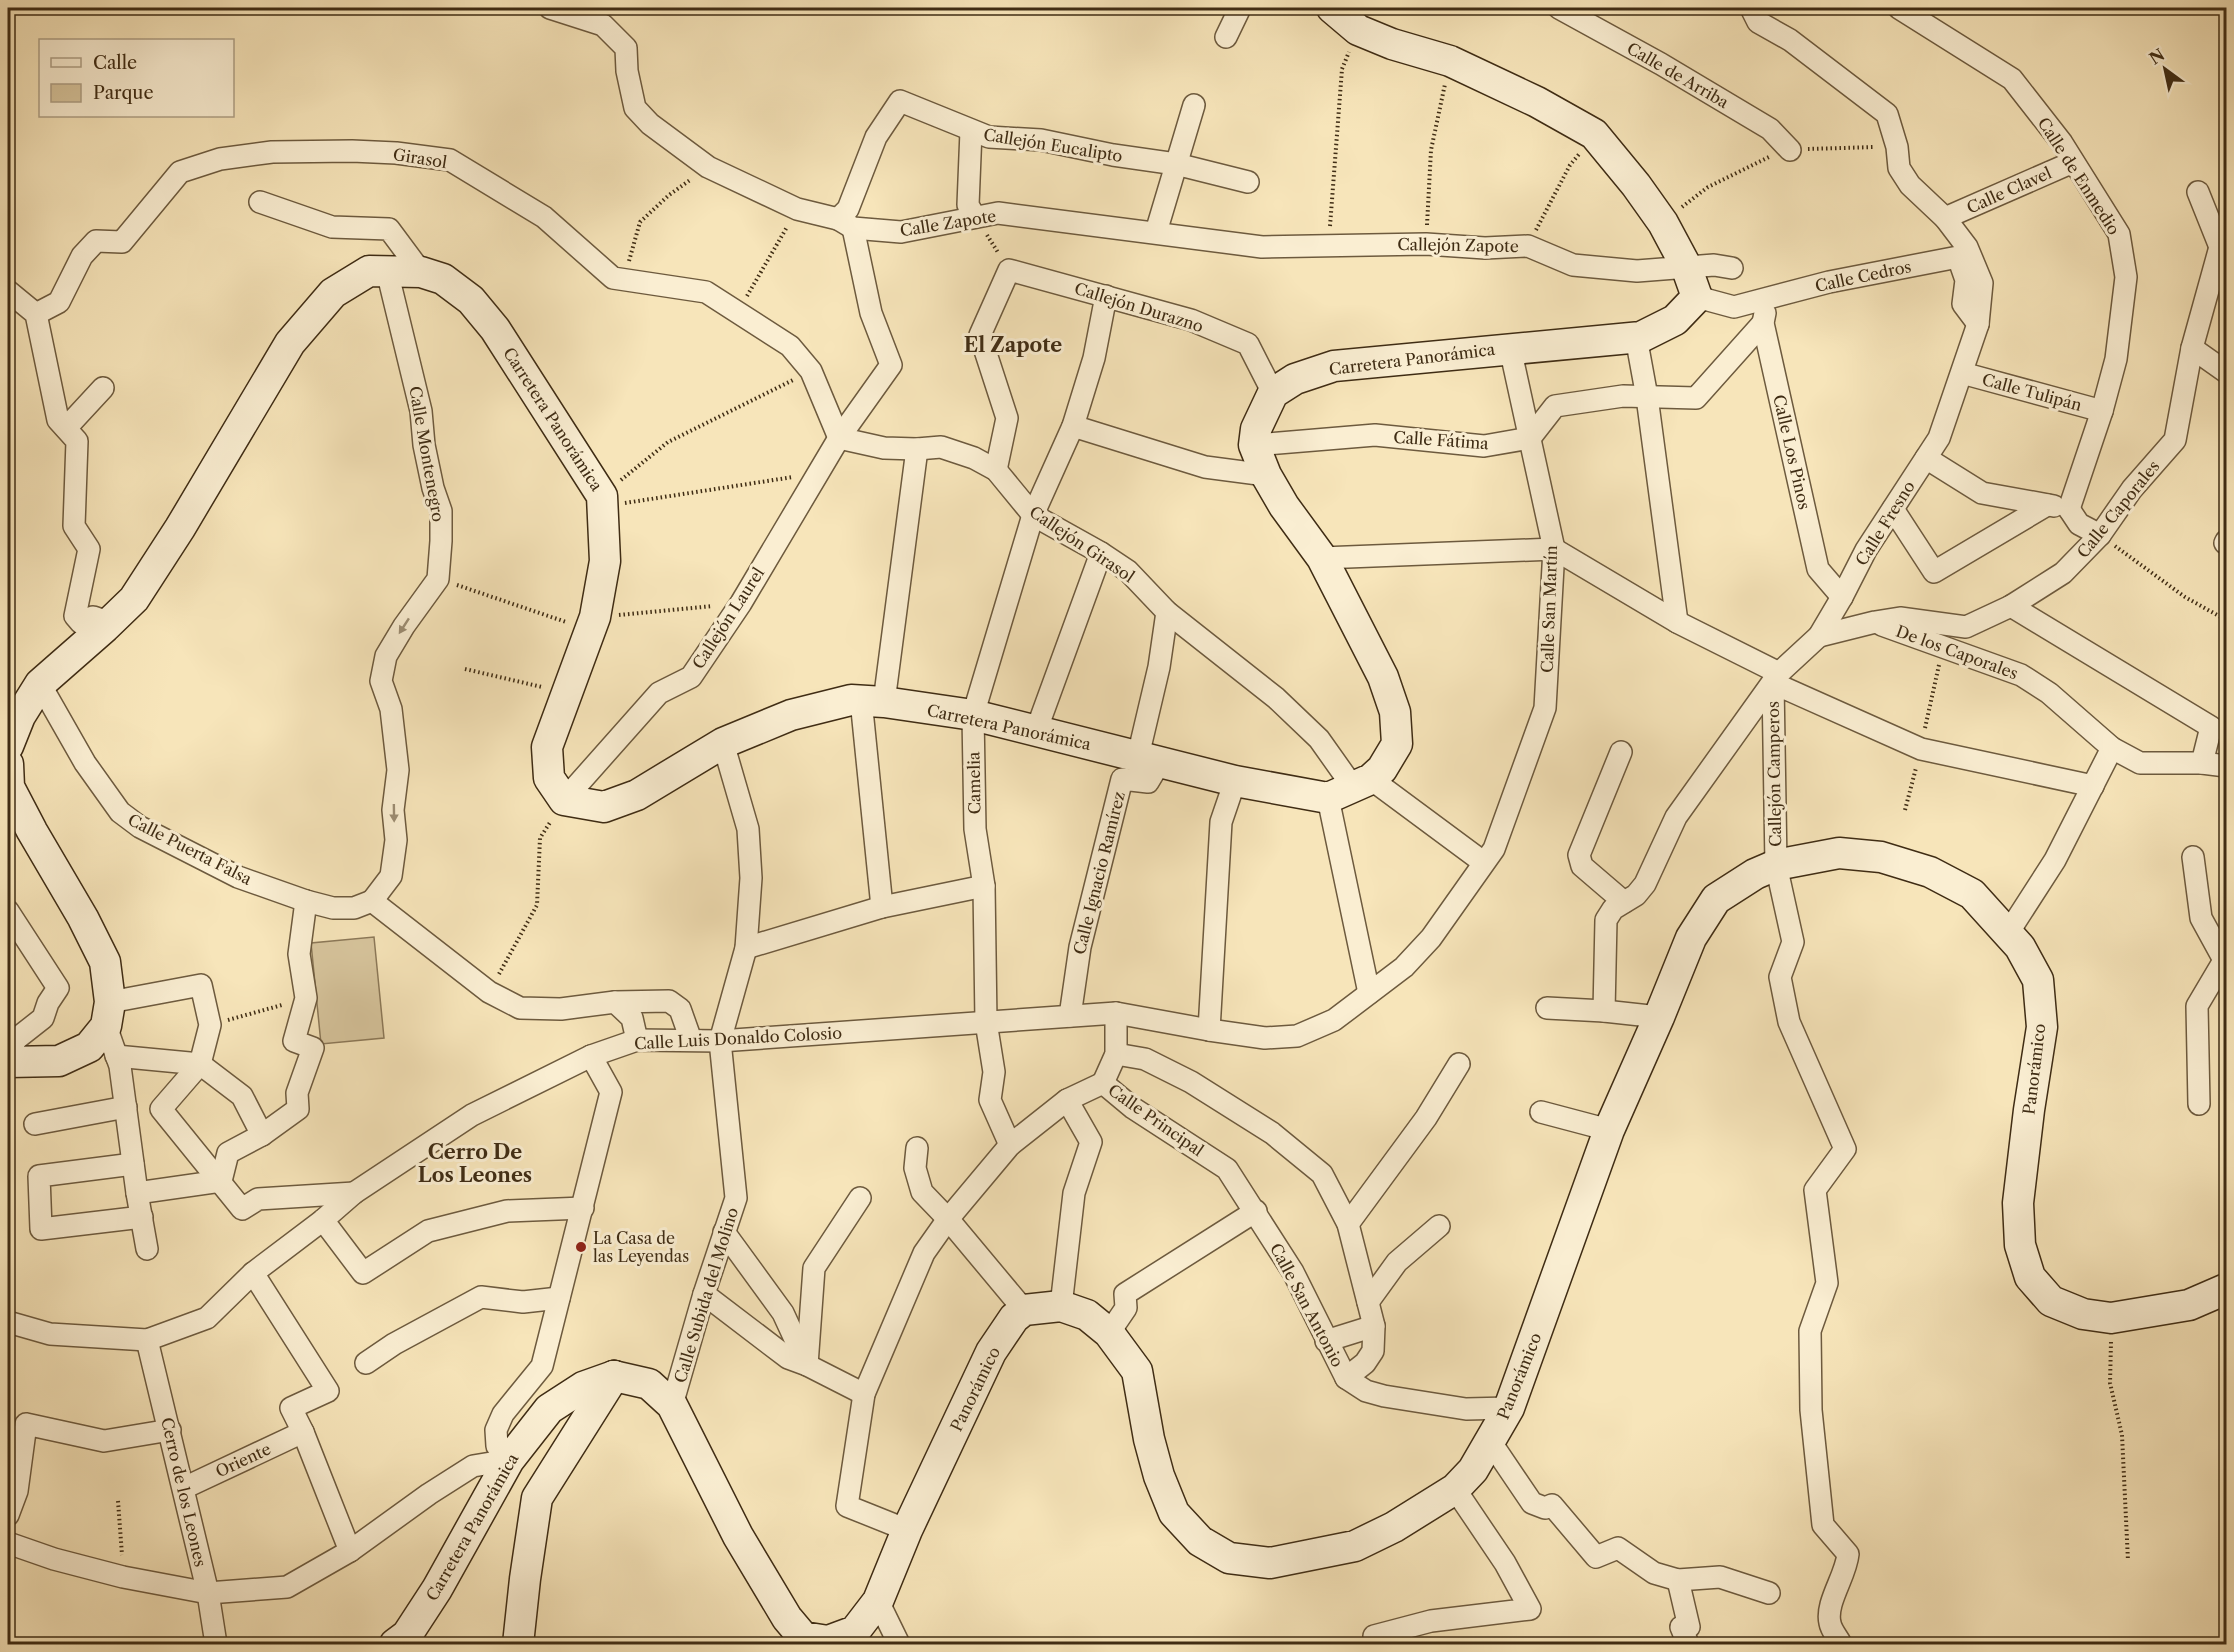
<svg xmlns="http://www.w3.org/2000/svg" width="2234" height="1652" font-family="'Libre Caslon Text',serif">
	<rect width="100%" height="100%" fill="#f7e5ba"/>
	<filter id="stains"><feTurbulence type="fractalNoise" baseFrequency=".00333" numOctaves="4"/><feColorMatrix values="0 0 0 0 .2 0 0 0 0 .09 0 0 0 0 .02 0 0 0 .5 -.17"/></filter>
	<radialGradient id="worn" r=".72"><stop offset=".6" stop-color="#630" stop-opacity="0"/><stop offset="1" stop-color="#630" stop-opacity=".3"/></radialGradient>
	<polygon fill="#d8c69e" stroke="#8c7959" stroke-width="1.5" points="374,937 384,1038 321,1044 311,943"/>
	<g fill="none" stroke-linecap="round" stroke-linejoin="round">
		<g stroke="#6d5a3e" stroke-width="24">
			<g id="street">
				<polyline points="550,8 603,25 626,48 627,71 635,108 650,124 708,167 797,209 838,219 853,228 901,232 998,213 1262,247 1426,244 1485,248 1528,246 1573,265 1637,271 1714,265 1732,268"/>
				<polyline points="1559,8 1661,64 1770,129 1790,150"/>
				<polyline points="1899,8 2012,79 2062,143 2119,234 2126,277 2116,359 2102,411 2069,509"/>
				<polyline points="1226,37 1240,8"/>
				<polyline points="971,131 968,205 975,217"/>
				<polyline points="2198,192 2220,247 2226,252"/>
				<polyline points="260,202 332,227 389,229 421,272"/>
				<polyline points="1945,218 2073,162"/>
				<polyline points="838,219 848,209 876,137 900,101 989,137 1041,140 1113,155 1176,164 1248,182"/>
				<polyline points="1156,232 1194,105"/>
				<polyline points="8,291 36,314 58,420 77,441 74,526 89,549 75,616 81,623 93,617 99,619 105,627"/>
				<polyline points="1697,297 1734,307 1829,282 1958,257 1966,280 1963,304 1978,324"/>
				<polyline points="1765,313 1763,323 1818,569 1842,597"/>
				<polyline points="36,314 59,302 82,256 96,241 122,242 180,172 220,159 272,152 352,151 396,153 450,160 544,217 613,278 706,292 790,346 811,371 839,438"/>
				<polyline points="1636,337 1647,397 1677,622"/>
				<polyline points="2192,348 2226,372"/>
				<polyline points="1962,373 2102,411"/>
				<polyline points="1073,426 1205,467 1266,475"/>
				<polyline points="66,428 103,388"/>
				<polyline points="839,438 884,448 917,449 941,447 974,458 996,470 1033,515 1101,553 1128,571 1167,612 1276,698 1319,739 1353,787"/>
				<polyline points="1254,445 1375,435 1484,446 1530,438 1555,406 1623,396 1696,398 1763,323"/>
				<polyline points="1926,458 1982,493 2054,506"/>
				<polyline points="996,470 1007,418 980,335 1009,270 1191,320 1248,344 1273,393"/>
				<polyline points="1893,509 1934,572 2047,505"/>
				<polyline points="2069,509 2079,524 2100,535"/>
				<polyline points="2225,543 2226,541"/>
				<polyline points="1554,549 1677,622 1779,673"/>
				<polyline points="1322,558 1554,549"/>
				<polyline points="2011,606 2211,727 2202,763"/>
				<polyline points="1882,625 2021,675 2049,693 2112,748 2140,763 2202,763 2226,766"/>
				<polyline points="1819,636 1875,622 1900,618 1966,627 2011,606 2063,573 2100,535 2132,489 2175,440 2192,348 2220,247"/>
				<polyline points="40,684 85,763 120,812 140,827 238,877 306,901 333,908 354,908 372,901"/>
				<polyline points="861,700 882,907"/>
				<polyline points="884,702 917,449"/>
				<polyline points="1036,731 1101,553"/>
				<polyline points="1621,752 1579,855 1582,866 1624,902"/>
				<polyline points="1138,756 1159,667 1167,612"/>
				<polyline points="1371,779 1483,862"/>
				<polyline points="1328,798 1369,993"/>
				<polyline points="564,800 659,693 691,677 741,603 839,438 891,365 871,313 853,228"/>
				<polyline points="2193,857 2201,918 2224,960"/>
				<polyline points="372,901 391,876 396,840 393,810 398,770 391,709 381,681 386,656 404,626 438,579 441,541 441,511 433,488 424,445 421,411 387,271"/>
				<polyline points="372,901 489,992 520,1008 561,1009 615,1002 632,1018 637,1040"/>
				<polyline points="8,911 58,988 48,1003 43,1018 15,1040 9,1062"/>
				<polyline points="2008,933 2055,860 2112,748"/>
				<polyline points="746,948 882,907 984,886"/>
				<polyline points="110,1002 201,985 210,1025 200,1064 161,1109 242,1209 258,1199 354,1193"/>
				<polyline points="615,1002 669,1001 680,1009 691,1040"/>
				<polyline points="1547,1008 1604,1011 1659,1017"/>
				<polyline points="1604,1011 1606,920 1613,909 1636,895 1645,884 1676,817 1779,673 1819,636 1842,597 1866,550 1939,438 1978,324 1982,283 1967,247 1945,218 1910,185 1899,168 1897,147 1887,114 1790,40 1758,22 1751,8"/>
				<polyline points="1070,1016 1080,947 1122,779 1148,782 1160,762"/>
				<polyline points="106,1026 120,1066 137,1193 147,1249"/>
				<polyline points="1209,1030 1221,822 1235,781"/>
				<polyline points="1116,1054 1145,1059 1191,1082 1272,1133 1322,1174 1348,1224 1374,1326 1373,1351 1365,1363 1346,1378"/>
				<polyline points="116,1056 200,1064 242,1096 262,1135"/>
				<polyline points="1103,1083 1133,1108 1227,1169 1293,1272 1346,1378 1366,1391 1384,1396 1466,1409 1509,1408"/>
				<polyline points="1103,1083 1116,1054 1116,1013"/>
				<polyline points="2199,1104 2197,1006 2226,957"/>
				<polyline points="1541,1112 1609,1130"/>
				<polyline points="35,1124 126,1107"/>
				<polyline points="1010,1145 990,1100 994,1072 986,1022 984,886 975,829 973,715 1033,515 1073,426 1094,358 1106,296"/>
				<polyline points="917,1148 915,1168 922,1192 948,1219 1024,1310"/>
				<polyline points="133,1164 39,1176 41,1229 142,1217"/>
				<polyline points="221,1181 228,1153 262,1135 298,1109 297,1093 313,1048 294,1041 306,998 299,954 306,901"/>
				<polyline points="137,1193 221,1181"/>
				<polyline points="323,1220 363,1273 428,1231 507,1211 583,1208"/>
				<polyline points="1348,1224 1426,1118 1459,1064"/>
				<polyline points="724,1232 783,1313 807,1365 864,1394"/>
				<polyline points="253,1273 328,1391 291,1408 303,1432 350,1551"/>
				<polyline points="704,1294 788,1358 807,1365 814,1268 860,1198"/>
				<polyline points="1368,1302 1397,1262 1439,1226"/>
				<polyline points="1061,1306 1074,1193 1091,1142 1067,1100"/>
				<polyline points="8,1322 50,1334 147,1340 207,1318 253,1273 323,1220 354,1193 472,1115 591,1056 637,1040 720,1041 1116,1013 1209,1030 1265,1038 1297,1036 1334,1020 1404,967 1431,938 1494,849 1545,708 1554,549 1510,348"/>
				<polyline points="1109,1333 1126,1308 1125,1294 1256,1211"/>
				<polyline points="147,1340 208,1593 216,1644"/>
				<polyline points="1326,1341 1374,1326"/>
				<polyline points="366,1363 394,1344 481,1297 523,1302 559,1298"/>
				<polyline points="672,1405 704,1294 736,1198 720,1041 746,948 751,878 748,829 723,743"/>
				<polyline points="1490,1441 1532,1503 1545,1508 1552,1505 1596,1557 1618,1548 1654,1573 1678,1580 1720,1577 1769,1593"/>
				<polyline points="509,1460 497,1446 496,1430 503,1414 542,1366 611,1092 591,1056"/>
				<polyline points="184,1488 303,1432"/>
				<polyline points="8,1515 17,1491 26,1424 104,1441 170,1430"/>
				<polyline points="907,1530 847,1506 864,1394 924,1253 948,1219 1010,1145 1067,1100 1103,1083"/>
				<polyline points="8,1543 54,1559 123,1577 208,1593 287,1587 350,1551 429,1494 473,1466 509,1460"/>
				<polyline points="1678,1580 1689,1627 1681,1627 1688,1644"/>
				<polyline points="878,1601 899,1644"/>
				<polyline points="1374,1636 1431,1621 1530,1609 1505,1563 1455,1489"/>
				<path d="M1841,1644C1838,1638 1831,1630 1830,1623C1825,1603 1846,1576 1848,1554L1823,1525L1811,1410L1810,1331L1827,1283L1815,1190L1845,1149L1789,1022L1780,977L1793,942L1776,865L1773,683L1921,749L2093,786"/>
			</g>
		</g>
		<g stroke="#3f2c14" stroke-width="33">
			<g id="secondary">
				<polyline points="8,746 20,716 40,684 105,627 134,599 180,528 290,343 333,293 369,271 421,272 443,279 471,300 495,329 602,496 605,561 595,617 547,747 549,778 564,800 604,807 637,795 723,743 791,715 851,700 884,702 973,715 1235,781 1328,798 1371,779 1382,769 1397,744 1395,712 1383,677 1322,558 1284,506 1266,475 1254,445 1256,429 1273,393 1295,379 1334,366 1641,337 1675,320 1697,297 1686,266 1663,223 1636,185 1594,134 1537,102 1450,61 1392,44 1358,30 1332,8"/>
				<polyline points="8,764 9,787 32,831 83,918 105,962 110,1002 106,1026 89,1047 59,1061 8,1062"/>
				<polyline points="614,1376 649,1384 672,1405 738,1536 787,1618 803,1637 828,1641 855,1631 878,1601 907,1530 991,1352 1014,1318 1024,1310 1061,1306 1087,1315 1109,1333 1137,1371 1149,1439 1159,1476 1174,1513 1200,1541 1229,1558 1270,1563 1355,1546 1394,1527 1455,1489 1473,1470 1509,1408 1609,1130 1659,1017 1691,938 1716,899 1755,874 1776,865 1839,853 1881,857 1930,872 1972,894 2020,947 2038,980 2042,1027 2029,1110 2018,1203 2020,1245 2030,1277 2051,1301 2083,1314 2111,1318 2189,1305 2226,1289"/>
				<polyline points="395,1644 407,1635 437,1589 509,1460 549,1409 583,1387 614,1376"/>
				<polyline points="518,1644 525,1579 537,1498 614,1376"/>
			</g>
		</g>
		<g stroke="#3f2c14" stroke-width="4" stroke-dasharray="1.5 3" stroke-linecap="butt">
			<polyline points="1808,149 1875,147"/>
			<polyline points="1682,207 1708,187 1769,157"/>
			<polyline points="1427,225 1431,150 1445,84"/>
			<polyline points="1330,226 1342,69 1349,52"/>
			<polyline points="1536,230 1570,165 1580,153"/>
			<polyline points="987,235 999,254"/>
			<polyline points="629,261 640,222 669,195 690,180"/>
			<polyline points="747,296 787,227"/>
			<polyline points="621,480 668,442 793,380"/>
			<polyline points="625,503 793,477"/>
			<polyline points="2115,546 2185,597 2226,620"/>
			<polyline points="457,585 566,622"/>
			<polyline points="619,615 713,606"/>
			<polyline points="465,669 542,687"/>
			<polyline points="1925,728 1939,665"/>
			<polyline points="1905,810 1916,768"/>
			<polyline points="499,974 537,905 540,838 551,821"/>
			<polyline points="228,1020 282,1005"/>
			<polyline points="2111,1342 2110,1383 2122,1435 2128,1561"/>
			<polyline points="118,1501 122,1555"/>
		</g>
		<use href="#street" stroke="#faeed2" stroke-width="21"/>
		<use href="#secondary" stroke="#faeed2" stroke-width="30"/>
	</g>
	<defs><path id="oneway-solid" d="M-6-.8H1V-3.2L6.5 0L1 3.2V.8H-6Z" transform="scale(1.5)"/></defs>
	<g fill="#9c8d73">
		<use href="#oneway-solid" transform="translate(404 626) rotate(123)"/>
		<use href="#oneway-solid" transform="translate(394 813) rotate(89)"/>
	</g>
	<circle fill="#8f2418" stroke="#faeed2" stroke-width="2" cx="581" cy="1247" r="6"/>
	<g text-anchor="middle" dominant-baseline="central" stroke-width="6" stroke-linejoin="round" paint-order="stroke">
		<g font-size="16" fill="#3f2c14" stroke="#faeed2">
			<text transform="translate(1678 75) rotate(30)">Calle de Arriba</text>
			<text transform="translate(1053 145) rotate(9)">Callejón Eucalipto</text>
			<text transform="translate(420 158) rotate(9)">Girasol</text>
			<text transform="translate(2079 176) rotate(57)">Calle de Enmedio</text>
			<text transform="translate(2009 190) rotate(-24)">Calle Clavel</text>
			<text transform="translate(948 223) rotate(-9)">Calle Zapote</text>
			<text transform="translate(1458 245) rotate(1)">Callejón Zapote</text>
			<text transform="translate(1863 276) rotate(-12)">Calle Cedros</text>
			<text transform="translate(1139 307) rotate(17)">Callejón Durazno</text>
			<text transform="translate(1412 359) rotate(-7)">Carretera Panorámica</text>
			<text transform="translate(2032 392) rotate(15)">Calle Tulipán</text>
			<text transform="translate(553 419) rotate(57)">Carretera Panorámica</text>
			<text transform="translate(1441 440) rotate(4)">Calle Fátima</text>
			<text transform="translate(1792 452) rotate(77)">Calle Los Pinos</text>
			<text transform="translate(427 454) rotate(80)">Calle Montenegro</text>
			<text transform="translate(2118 509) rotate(-51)">Calle Caporales</text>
			<text transform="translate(1885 523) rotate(-58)">Calle Fresno</text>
			<text transform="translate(1082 544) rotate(34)">Callejón Girasol</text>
			<text transform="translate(1549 609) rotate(-88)">Calle San Martín</text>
			<text transform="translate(728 618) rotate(-57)">Callejón Laurel</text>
			<text transform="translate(1957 652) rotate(20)">De los Caporales</text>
			<text transform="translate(1009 727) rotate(12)">Carretera Panorámica</text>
			<text transform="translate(1774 774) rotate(-91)">Callejón Camperos</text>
			<text transform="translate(974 783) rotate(-91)">Camelia</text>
			<text transform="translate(190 849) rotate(27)">Calle Puerta Falsa</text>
			<text transform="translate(1099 873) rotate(-76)">Calle Ignacio Ramírez</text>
			<text transform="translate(738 1038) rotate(-3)">Calle Luis Donaldo Colosio</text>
			<text transform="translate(2034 1069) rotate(-83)">Panorámico</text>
			<text transform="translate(1156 1120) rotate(35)">Calle Principal</text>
			<text transform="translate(706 1295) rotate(-73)">Calle Subida del Molino</text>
			<text transform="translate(1307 1305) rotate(62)">Calle San Antonio</text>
			<text transform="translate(1519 1376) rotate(-68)">Panorámico</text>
			<text transform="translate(975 1389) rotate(-64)">Panorámico</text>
			<text transform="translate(243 1460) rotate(-25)">Oriente</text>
			<text transform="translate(184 1492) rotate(77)">Cerro de los Leones</text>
			<text transform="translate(472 1527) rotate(-60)">Carretera Panorámica</text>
		</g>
		<g font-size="16" fill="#3f2c14" stroke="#faeed2" text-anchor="start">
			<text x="593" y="1238">La Casa de<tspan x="593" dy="18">las Leyendas</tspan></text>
		</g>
		<g font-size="20" font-weight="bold" fill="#3f2c14" stroke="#faeed2">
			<text x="1013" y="345">El Zapote</text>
			<text x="475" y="1152">Cerro De<tspan x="475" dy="23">Los Leones</tspan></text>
		</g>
	</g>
	<rect width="2234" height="1652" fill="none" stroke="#f7e5ba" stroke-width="30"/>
	<rect x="9" y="9" width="2216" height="1634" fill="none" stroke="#3f2c14" stroke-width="3"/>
	<rect x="15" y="15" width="2204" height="1622" fill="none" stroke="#3f2c14" stroke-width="1.5"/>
	<rect x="39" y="39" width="195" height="78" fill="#faeed2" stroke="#afa086" stroke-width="1.5"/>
	<rect x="51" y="58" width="30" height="9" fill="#faeed2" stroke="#afa086" stroke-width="1.5"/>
	<text x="93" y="69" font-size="18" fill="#3f2c14">Calle</text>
	<rect x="51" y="84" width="30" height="18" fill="#d8c69e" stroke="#afa086" stroke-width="1.5"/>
	<text x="93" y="99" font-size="18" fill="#3f2c14">Parque</text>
	<g transform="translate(2165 69) rotate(327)" stroke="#faeed2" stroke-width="4.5" paint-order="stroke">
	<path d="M0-4.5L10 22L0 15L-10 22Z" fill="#3f2c14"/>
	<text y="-9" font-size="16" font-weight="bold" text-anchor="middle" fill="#3f2c14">N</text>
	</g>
	<rect width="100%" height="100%" filter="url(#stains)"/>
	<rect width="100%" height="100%" fill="url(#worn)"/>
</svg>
